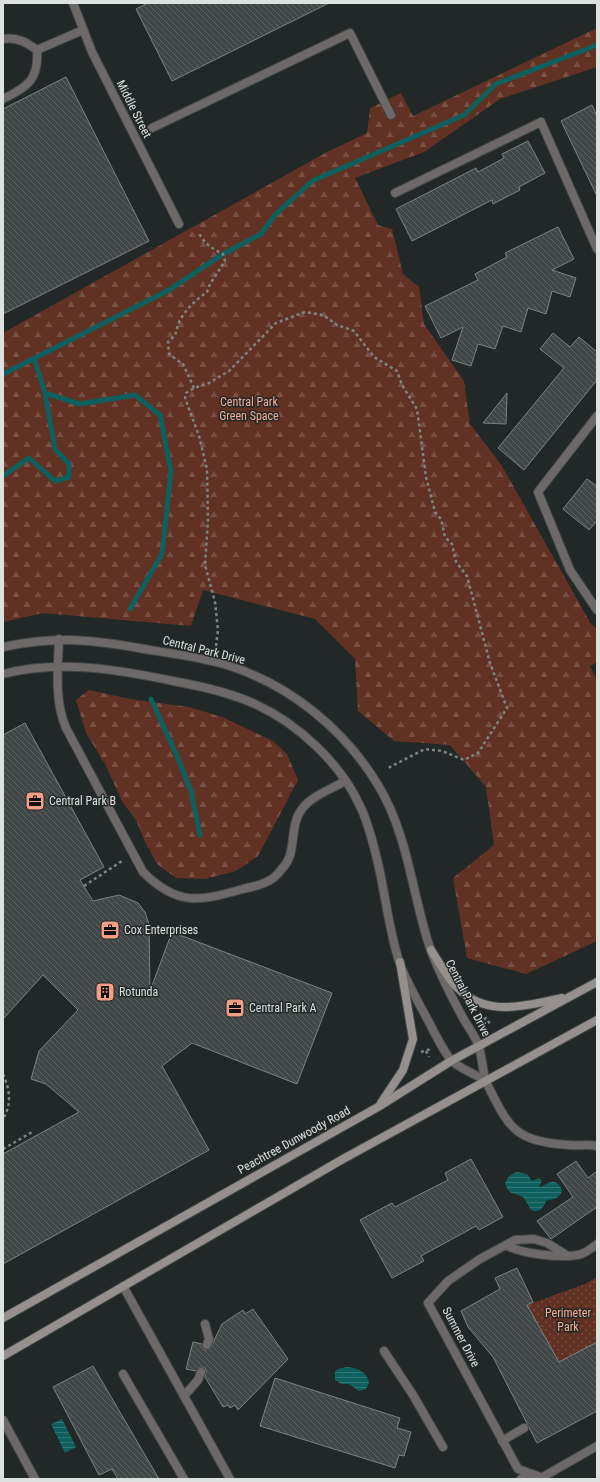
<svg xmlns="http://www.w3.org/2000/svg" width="600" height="1482" font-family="'Roboto Condensed',sans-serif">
	<defs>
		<pattern id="forest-firs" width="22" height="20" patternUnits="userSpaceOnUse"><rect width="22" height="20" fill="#613223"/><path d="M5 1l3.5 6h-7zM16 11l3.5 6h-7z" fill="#774f43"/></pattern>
		<pattern id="park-dots" width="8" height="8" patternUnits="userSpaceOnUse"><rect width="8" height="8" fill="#613223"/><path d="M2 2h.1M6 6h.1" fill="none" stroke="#774f43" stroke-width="1.8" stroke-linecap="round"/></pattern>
		<pattern id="water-rules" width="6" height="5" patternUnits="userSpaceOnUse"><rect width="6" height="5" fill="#0d605d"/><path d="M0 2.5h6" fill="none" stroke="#307674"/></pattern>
		<pattern id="building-back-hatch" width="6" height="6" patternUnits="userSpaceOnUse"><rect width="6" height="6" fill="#404746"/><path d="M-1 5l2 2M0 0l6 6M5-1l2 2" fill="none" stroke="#5b6160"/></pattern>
	</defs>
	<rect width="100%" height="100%" fill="#212827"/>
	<g fill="url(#forest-firs)">
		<polygon points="597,28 597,67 500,99 424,152 355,178 378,225 392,229 403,274 419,287 424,324 464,381 470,424 502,466 591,624 597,629 597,662 590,666 597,680 597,941 526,974 467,958 453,878 494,845 486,787 450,745 394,741 358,711 355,659 315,619 203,590 191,626 43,613 3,622 3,333 327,152 367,133 370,108 401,93 413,116"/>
		<polygon points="89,690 130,699 189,707 222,717 273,741 287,754 298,780 258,856 236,871 205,879 176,878 157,864 145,842 136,820 123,803 105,764 86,733 76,700"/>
	</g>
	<polygon fill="url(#park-dots)" points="597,1277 597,1342 559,1362 527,1305 585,1284"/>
	<g fill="url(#water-rules)">
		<path d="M517,1172L527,1174L532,1181L539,1178L542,1181L539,1186L541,1187C550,1181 557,1178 562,1190C559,1200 554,1198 546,1201C543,1209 539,1213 531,1210L524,1198C514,1191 510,1198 505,1183C508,1176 511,1174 517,1172Z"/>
		<path d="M347,1367C357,1368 368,1372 369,1383L366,1389L359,1391L349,1384H341L335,1380V1372L338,1369Z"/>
		<polygon points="62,1419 76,1447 65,1453 51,1424"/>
	</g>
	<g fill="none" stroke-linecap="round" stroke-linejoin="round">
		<g stroke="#0d605d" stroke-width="5">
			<polyline points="34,358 45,393 80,404 135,395 160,415 171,471 162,554 130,609"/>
			<polyline points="3,374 169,290 223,254 261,234 275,215 312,181 464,115 496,84 597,45"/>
			<polyline points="3,476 29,458 55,481 69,477 69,464 55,449 45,393"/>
			<polyline points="151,699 177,756 191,791 200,835"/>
		</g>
	</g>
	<g fill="url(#building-back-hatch)" stroke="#7c8483">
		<polygon points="148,3 329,3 172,81 136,9"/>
		<polygon points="66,77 149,241 3,314 3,109"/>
		<polygon points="592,105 597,116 597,196 561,121"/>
		<polygon points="528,141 545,173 519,187 520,190 493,204 492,200 412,241 396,209 476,168 478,172 504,158 502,154"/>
		<polygon points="558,227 574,259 552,270 576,278 570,297 552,291 546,314 528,308 521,332 503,326 495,349 478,344 471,366 452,360 463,327 441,338 425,306 478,280 475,274 507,257 505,253"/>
		<polygon points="553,333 570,347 579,337 597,352 597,380 524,470 498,448 564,368 540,349"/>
		<polygon points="507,393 506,424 483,423"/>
		<polygon points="587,479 597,486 597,521 589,530 563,509"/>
		<polygon points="25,723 104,867 80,880 93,901 119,895 138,903 145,912 149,924 150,991 172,932 332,993 297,1084 192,1043 162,1066 209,1150 3,1264 3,1154 79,1112 46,1084 31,1079 39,1051 78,1010 43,975 3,1019 3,735"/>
		<polygon points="471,1159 503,1217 479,1230 476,1226 421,1256 424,1261 392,1278 360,1220 392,1203 395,1207 448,1180 445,1173"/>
		<polygon points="576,1161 588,1178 597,1171 597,1207 551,1239 537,1221 573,1197 557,1174"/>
		<polygon points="517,1268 533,1302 527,1305 559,1362 597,1342 597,1411 537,1443 493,1357 468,1327 461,1311 500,1289 495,1278"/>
		<polygon points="253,1309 288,1359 238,1410 235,1405 230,1408 228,1405 223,1407 205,1377 206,1371 205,1368 200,1367 196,1371 186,1369 193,1342 202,1344 205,1350 210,1349 222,1324 243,1310 245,1314"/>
		<polygon points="93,1366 159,1479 118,1479 112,1469 99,1475 53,1387"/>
		<polygon points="275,1378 400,1418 397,1428 411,1432 404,1456 399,1455 395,1468 260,1426"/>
	</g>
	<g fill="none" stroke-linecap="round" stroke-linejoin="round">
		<g stroke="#3f4645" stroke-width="10">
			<g id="service">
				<polyline points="152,128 350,33 391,115"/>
				<polyline points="395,193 541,122"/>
				<path d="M59,639C58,668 54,700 66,728L143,872C178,907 200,901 243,889C256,886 272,883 280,871C283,868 287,863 289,858C295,843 291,823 302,809C311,796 332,789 345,781"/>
				<polyline points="123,1286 230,1479"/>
				<polyline points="205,1324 209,1339 207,1345"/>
				<polyline points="384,1351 413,1395 443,1447"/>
				<polyline points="123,1374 184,1479"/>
				<polyline points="184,1396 198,1380 201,1372"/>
			</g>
		</g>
		<g stroke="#3f4645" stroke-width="10">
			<g id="minor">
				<polyline points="73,3 92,52 179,224"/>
				<path d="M3,39C17,37 26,42 37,50"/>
				<polyline points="37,50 83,30"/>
				<path d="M3,99C28,87 39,79 37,50"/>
				<polyline points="541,122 597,249"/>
				<polyline points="597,416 538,492 570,570 597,610"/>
				<path d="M485,1080C509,1127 512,1141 569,1145C579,1146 587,1144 597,1146"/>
				<path d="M506,1245C521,1254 560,1258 578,1255C586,1253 591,1249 597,1244"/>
				<polyline points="3,1420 35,1479"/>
				<polyline points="502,1441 524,1428"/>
				<polyline points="541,1478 597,1446"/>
				<polyline points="521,1479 530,1474"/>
				<polyline points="546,1479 518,1469 428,1303 448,1281 480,1259 515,1240 534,1239 547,1243 568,1256"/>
			</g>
		</g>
		<g stroke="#3f4645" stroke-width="10">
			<g id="tertiary">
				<path d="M3,647C59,635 95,640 150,650C177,654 205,658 230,666C291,686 345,730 378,785C409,836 412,896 431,951C440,974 451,996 463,1018C468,1027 476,1037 479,1047C482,1058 483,1070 485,1080"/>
				<path d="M3,674C61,659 121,670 178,682C205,687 232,693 257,705C298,724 340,763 359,804C367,819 372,839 376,855C385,890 388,927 399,961C405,979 415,996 424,1013C432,1027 441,1048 451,1060C457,1067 476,1075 485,1080"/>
			</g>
		</g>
		<g stroke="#3f4645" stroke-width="10">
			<g id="secondary">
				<path d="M431,950C440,964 449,981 462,992C491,1017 529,1005 562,998"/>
				<polyline points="381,1103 403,1070 413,1039 400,962"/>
				<polyline points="3,1318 378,1107 451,1061 597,982"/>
				<polyline points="3,1356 343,1159 597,1020"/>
			</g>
		</g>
		<g stroke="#7f8584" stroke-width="2.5" stroke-dasharray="3 3" stroke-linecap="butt">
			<path d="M194,388L183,364L169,354L168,342C180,332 174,332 180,320C186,309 197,299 207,292L210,284L225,261L223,254C213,249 203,243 199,233"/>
			<polyline points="216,646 218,630 215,602 205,565 208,520 207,469 199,436 185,398 186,393 194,388 209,383 229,371 276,323 305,312 323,315 337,325 354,331 374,357 397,371 402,385 417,409 426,477 435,512 441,519 445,537 452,544 456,562 467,576 490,663 507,708 478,753 464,760 442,751 425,749 388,768"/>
			<polyline points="84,886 122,861"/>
			<polyline points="479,1023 486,1018 490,1024"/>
			<polyline points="426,1051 429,1057"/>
			<polyline points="421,1052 431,1049"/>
			<path d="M3,1074C10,1090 12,1104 3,1119"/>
			<polyline points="3,1149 34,1131"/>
		</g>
		<use href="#service" stroke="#6d6968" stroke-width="8"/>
		<use href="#minor" stroke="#6d6968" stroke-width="8"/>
		<use href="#tertiary" stroke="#6d6968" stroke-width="8"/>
		<use href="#secondary" stroke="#95908e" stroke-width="8"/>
	</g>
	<defs>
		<g id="office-square" transform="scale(1)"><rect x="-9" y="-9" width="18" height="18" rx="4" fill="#f39f85" stroke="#212827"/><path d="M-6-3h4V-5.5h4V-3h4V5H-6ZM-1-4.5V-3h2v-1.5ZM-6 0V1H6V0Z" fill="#111"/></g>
		<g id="building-square" transform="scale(1)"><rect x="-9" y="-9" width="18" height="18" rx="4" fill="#f39f85" stroke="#212827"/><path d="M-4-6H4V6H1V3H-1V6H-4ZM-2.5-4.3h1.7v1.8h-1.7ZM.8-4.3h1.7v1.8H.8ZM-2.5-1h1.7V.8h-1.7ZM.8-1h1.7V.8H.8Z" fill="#111"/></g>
	</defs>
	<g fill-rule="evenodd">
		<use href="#office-square" x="35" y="801"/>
		<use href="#office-square" x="110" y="930"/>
		<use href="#building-square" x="105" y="992"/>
		<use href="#office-square" x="235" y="1008"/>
	</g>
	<g text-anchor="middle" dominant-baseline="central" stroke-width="3" stroke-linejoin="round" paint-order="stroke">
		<g font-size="12" fill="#dde2e1" stroke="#212827">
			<text transform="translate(134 109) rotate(63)">Middle Street</text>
			<text transform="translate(204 650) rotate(14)">Central Park Drive</text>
			<text transform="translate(468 998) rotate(63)">Central Park Drive</text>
			<text transform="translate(294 1140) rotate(-29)">Peachtree Dunwoody Road</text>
			<text transform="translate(461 1337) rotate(62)">Summer Drive</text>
		</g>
		<g font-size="12" fill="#faad96" stroke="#212827">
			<text x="249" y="402">Central Park<tspan x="249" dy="14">Green Space</tspan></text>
			<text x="568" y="1313">Perimeter<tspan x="568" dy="14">Park</tspan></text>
		</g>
		<g font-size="12" fill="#dde2e1" stroke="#212827" text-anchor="start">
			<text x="49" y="801">Central Park B</text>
			<text x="124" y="930">Cox Enterprises</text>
			<text x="119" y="992">Rotunda</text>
			<text x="249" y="1008">Central Park A</text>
		</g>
	</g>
	<rect width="600" height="1482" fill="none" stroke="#dde2e1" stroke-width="8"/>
</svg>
